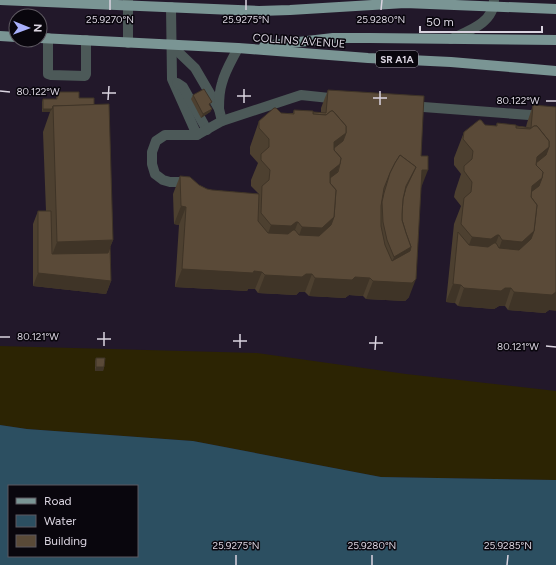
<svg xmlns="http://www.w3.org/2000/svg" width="556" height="565" font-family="Figtree,sans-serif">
	<rect width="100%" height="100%" fill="#22182a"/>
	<polygon fill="#2c2403" points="0,346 257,353 406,374 556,391 556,480 381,477 193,441 27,429 0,425"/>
	<path fill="#2c4f61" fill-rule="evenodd" d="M0,425L27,429L193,441L381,477L556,480V565H0ZM9,486H137V556H9Z"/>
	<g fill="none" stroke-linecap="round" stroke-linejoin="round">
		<g stroke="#4c5958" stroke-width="10">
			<polyline points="171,7 172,79 197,135"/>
			<polyline points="48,38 48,74 51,75 85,76 86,74 86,40"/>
			<path d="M451,39C468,31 494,23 494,0"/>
			<polyline points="128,43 128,0"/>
			<polyline points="171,45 195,68 219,109 222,121"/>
			<polyline points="177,83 183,87 207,130"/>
			<polyline points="410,106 556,117"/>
			<path d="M219,109C219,100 219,92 222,83C225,71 232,60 238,48"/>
			<polyline points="183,182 170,182 163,180 155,174 152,164 152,152 156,141 165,135 197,135 222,121 301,95 339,99"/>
		</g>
		<g stroke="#7a9594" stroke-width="10">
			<polyline points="0,0 259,11 290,10 405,3 556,9"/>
			<polyline points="0,36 16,37"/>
			<polyline points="40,38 238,48 368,58 451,62 556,71"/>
			<polyline points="264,46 333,38 370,38 556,40"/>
		</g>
	</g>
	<g fill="#4d4030">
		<polygon points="328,90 421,156 421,188 409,297 405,301 366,299 363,296 349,295 345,298 309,296 305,292 299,292 296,295 258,293 255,289 248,289 247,291 175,287 179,225 174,224 173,194 180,176 207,189 212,190 259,194 251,186 251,180 258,163 250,154 250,147 259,121 281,113 293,113 294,110 321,113 321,108"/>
		<polygon points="57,92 79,98 94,105 113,240 110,247 111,281 106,294 33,286 33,224 38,211 46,211 43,132 50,112 42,112 42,102 43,99 56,99"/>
		<polygon points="193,95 210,106 212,109 210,112 201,118 191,99"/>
		<polygon points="533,105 549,310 545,313 508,310 505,306 499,306 494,309 458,306 455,303 446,302 454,224 461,206 454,197 455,192 461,174 454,165 454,158 464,132 485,125 496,126 497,123 526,127 527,123"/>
		<polygon points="96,358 104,367 103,371 95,371 95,361"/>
	</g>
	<g fill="#3f3427">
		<polygon points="43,109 52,109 50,112 42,112"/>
		<polygon points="212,109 210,112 201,118 203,114"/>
		<polygon points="346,133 336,159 333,161 334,142"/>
		<polygon points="549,147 539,173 536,176 537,157"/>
		<polygon points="340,164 331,190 328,192 330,172"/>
		<polygon points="422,170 428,170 421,188 415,188"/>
		<polygon points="542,178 533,204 529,207 532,186"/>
		<polygon points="181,206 186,207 179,225 174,224"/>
		<polygon points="334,217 325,243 293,253 302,227"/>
		<polygon points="298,222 288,248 262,251 271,225"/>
		<polygon points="534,231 525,257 493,266 502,240"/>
		<polygon points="499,235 489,261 462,263 472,237"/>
		<polygon points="113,240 103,266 47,268 57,242"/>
		<polygon points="411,247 403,269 386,279 394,257"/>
		<polygon points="182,269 254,271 262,272 255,289 248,289 247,291 175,287"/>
		<polygon points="38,273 111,281 106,294 33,286"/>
		<polygon points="312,274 305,292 299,292 296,295 258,293 265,275"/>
		<polygon points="355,277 370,278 363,296 349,295 345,298 309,296 315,278"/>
		<polygon points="416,279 409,297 405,301 366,299 373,281"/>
		<polygon points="453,284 461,285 455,303 446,302"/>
		<polygon points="464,288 511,288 505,306 499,306 494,309 458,306"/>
		<polygon points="514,292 556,292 556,311 549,310 545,313 508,310"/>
		<polygon points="96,367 104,367 103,371 95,371"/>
	</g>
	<g fill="#5a4a38" stroke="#3f3427" fill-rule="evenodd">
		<polygon points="204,89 212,102 209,104 212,109 203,114 193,95"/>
		<path d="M328,90L424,96L421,156H428V170H422L416,279L412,283L373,281L370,278L355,277L352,280L315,278L312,274H306L302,277L265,275L262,272L254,271L253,273L182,269L186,207L181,206L180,176L190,177L199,185L207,189L212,190L259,194L258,221L268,233L288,234L293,230H295L299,235L319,236L331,225L334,217L336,190L330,183V178L338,172L340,164L341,158L334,150V148L343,141L346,133V126L333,111H331L326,115L313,114V112L326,113ZM400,155L416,167L406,188L403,199L402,214V220L406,233L411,247L410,251L392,261L385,245L381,226V206L384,188L390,173L395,163Z"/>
		<polygon points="57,92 79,92 79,98 94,98 94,105 53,106 52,109 43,109 43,99 57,99"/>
		<polygon points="109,104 113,240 57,242 53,106"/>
		<polygon points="533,105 556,107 556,292 552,295 514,292 511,288 505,288 501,291 464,288 461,285 453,284 458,232 469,245 488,247 494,243 496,243 499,248 519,250 531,239 534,231 537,205 531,197 531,192 539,186 542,178 543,172 536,165 536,163 546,155 549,147 549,141 537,126 534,126 530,129 516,128 516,126 531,128"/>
		<polygon points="274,108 276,108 281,113 294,114 294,110 313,111 313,114 326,115 331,111 333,111 346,126 346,133 334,142 334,150 341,158 340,164 330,172 330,183 336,190 334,217 322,228 302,227 298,222 296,222 291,226 271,225 261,213 262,186 269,180 270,170 261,160 261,154 269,147 269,139 259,128 259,121"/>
		<polygon points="479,120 481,120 485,125 497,126 497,123 516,125 516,128 530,129 534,126 537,126 549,141 549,147 537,157 536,165 543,172 542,178 532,186 531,197 537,205 534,231 522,242 502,240 499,235 497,235 491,239 472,237 461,224 464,198 471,192 472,182 464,171 464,166 472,159 473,151 463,139 464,132"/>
		<polygon points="400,155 416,167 406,186 403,199 402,214 402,220 406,233 411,247 394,257 387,240 383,222 382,202 384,193 390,173 395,163"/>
		<polygon points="38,211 51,211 52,254 108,253 110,247 111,281 38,273"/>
		<polygon points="96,358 105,358 104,367 96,367"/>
	</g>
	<path fill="none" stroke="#dad4e0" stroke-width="1.5" d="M110,10V0M246,10V0M381,10L382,0M0,91L10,92M102,93H116M237,96H251M373,98H387M108,100L109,86M546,101H556M244,103V89M380,105V91M0,337H10M97,339H111M233,341H247M369,343H383M104,346V332M546,346L556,347M240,348V334M375,350L376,336M236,565V555M372,565V555M507,565L508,555"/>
	<g text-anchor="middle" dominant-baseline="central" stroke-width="3" stroke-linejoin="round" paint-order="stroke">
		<rect fill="#09060d" stroke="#9b96a1" stroke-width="1" x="376" y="51" width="42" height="16" rx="3"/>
		<g font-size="10" font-weight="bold" fill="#dad4e0">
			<text x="397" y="59">SR A1A</text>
		</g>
		<g font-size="11" fill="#dad4e0" stroke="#09060d">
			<text transform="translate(299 41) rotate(4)">COLLINS AVENUE</text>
		</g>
	</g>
	<g font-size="10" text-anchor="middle" fill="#dad4e0" stroke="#09060d" stroke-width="3" stroke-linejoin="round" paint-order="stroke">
		<text x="110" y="23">25.9270°N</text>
		<text x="246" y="23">25.9275°N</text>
		<text x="381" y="23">25.9280°N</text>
		<text x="38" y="95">80.122°W</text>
		<text x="518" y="104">80.122°W</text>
		<text x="38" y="340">80.121°W</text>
		<text x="518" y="350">80.121°W</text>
		<text x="236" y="549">25.9275°N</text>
		<text x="372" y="549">25.9280°N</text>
		<text x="508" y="549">25.9285°N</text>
	</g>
	<rect x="8" y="485" width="130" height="72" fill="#09060d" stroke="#5d5861"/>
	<rect x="16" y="498" width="20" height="6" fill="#7a9594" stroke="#5d5861"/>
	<text x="44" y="505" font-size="12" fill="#dad4e0">Road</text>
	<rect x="16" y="515" width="20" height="12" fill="#2c4f61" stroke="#5d5861"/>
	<text x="44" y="525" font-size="12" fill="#dad4e0">Water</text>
	<rect x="16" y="535" width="20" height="12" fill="#5a4a38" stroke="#5d5861"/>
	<text x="44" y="545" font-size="12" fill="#dad4e0">Building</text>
	<g transform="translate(28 28) rotate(91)"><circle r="19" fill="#09060d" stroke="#5d5861"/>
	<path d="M0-3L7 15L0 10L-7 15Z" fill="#a9b0fc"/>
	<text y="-6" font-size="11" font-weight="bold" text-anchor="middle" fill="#dad4e0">N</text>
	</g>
	<path d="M420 26v6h122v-6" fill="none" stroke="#dad4e0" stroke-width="2"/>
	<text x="426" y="26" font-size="12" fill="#dad4e0" stroke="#09060d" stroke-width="3" paint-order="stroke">50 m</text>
</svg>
